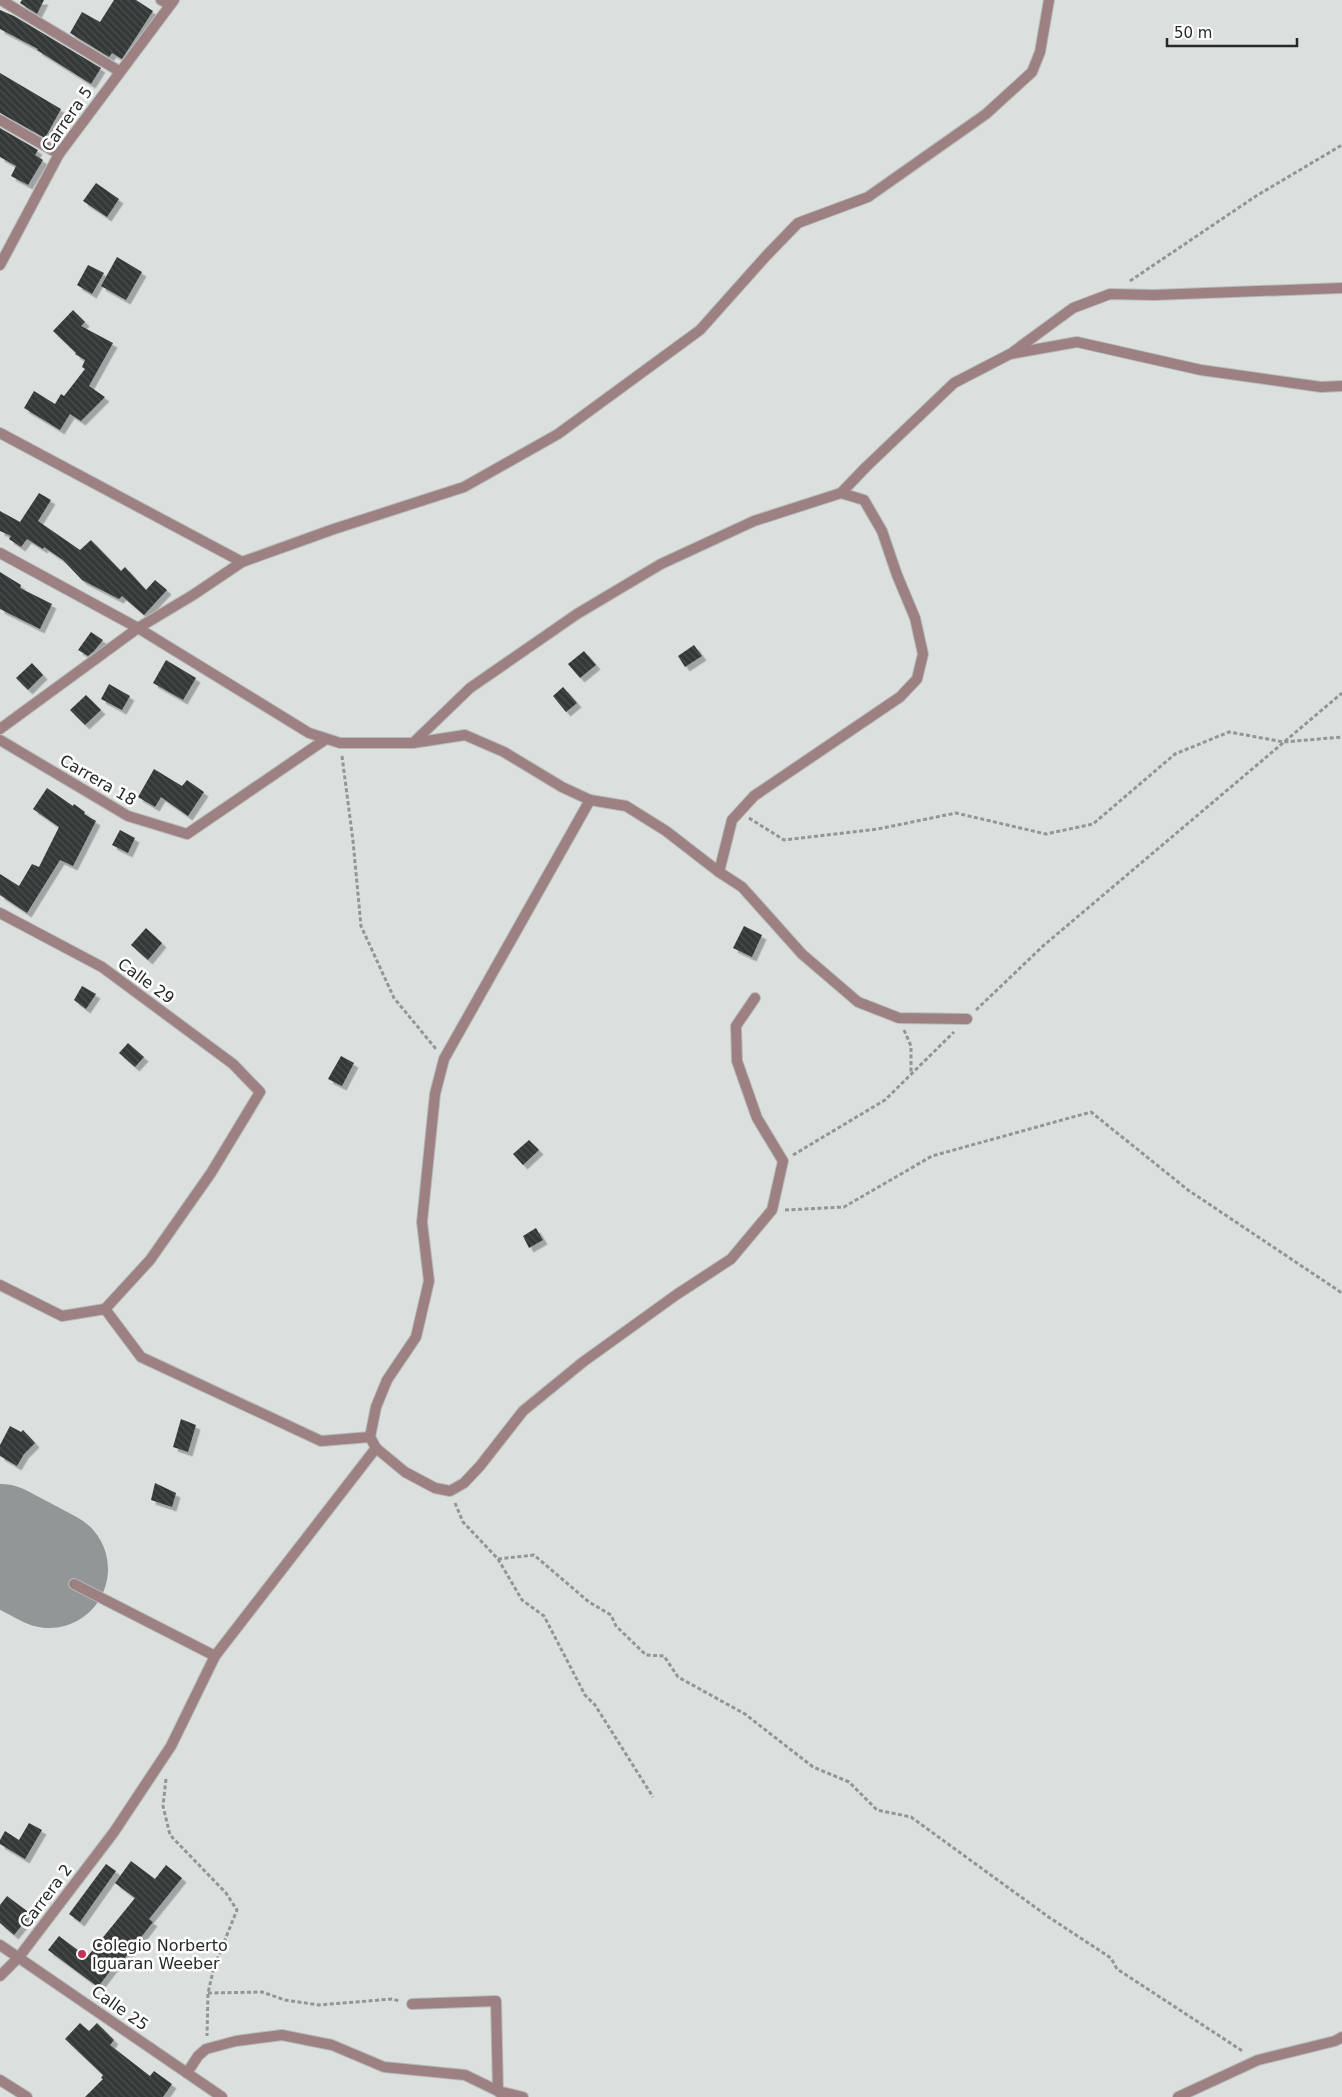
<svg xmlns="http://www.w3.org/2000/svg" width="1342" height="2097" font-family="'DejaVu Sans',sans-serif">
	<defs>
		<pattern id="building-back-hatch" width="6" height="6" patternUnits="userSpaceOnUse" patternTransform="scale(1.25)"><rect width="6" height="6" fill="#353938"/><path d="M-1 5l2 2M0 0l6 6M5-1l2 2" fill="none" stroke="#4a4d4c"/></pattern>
		<filter id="shadow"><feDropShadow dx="4.5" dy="4.5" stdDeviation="0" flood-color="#0004"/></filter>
	</defs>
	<rect width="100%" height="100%" fill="#dbe0df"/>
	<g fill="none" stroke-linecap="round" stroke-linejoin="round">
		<polyline stroke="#929696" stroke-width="118" points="0,1543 49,1569"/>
	</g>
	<g fill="url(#building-back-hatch)" filter="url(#shadow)">
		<polygon points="22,0 44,0 37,14 20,3"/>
		<polygon points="114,0 136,0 153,11 122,59 112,53 109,57 70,33 82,12 100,22"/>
		<polygon points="0,10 14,16 101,68 91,84 37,50 38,49 0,29"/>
		<polygon points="0,73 61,109 45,138 0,113"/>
		<polygon points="0,128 38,150 35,155 43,160 28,185 11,176 16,166 0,157"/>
		<polygon points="96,183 119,199 107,217 83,201"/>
		<polygon points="117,257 142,272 126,300 101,286"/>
		<polygon points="88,265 104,273 92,294 77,285"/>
		<polygon points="73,310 85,322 81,326 113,343 89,386 105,397 81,421 70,414 60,430 24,408 34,391 55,404 61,394 64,396 85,369 82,367 85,360 75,354 76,353 53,331"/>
		<polygon points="39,493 51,500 38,521 80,550 91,540 121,571 125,567 146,590 155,580 167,590 144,615 122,596 119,599 82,580 63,560 44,547 43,549 27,539 21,547 9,539 11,536 0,531 0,511 20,522"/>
		<polygon points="0,572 21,585 20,588 52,604 40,629 0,609"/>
		<polygon points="91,632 103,640 94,651 88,656 78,650"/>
		<polygon points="694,645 702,656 685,667 678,656"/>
		<polygon points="584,651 596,665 580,678 568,664"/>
		<polygon points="166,660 196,678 183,700 153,683"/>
		<polygon points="32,663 43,675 28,690 16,678"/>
		<polygon points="109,684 130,696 122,710 101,699"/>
		<polygon points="563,687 577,703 566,712 553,696"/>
		<polygon points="86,695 101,710 85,725 70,710"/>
		<polygon points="154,769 182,786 187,780 204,792 188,816 161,797 155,807 138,797"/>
		<polygon points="47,788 73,806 74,804 85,812 84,814 96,821 73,866 60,860 27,913 0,895 0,874 19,886 32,864 39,867 59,827 33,809"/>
		<polygon points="120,830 135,838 128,853 112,845"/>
		<polygon points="744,926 762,935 752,957 733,948"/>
		<polygon points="146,928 162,943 148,960 131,945"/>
		<polygon points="82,986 96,994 86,1009 74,1000"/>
		<polygon points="128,1043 144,1057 135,1067 119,1053"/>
		<polygon points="341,1056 354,1063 342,1086 328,1079"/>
		<polygon points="529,1140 539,1150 523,1165 513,1154"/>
		<polygon points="536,1228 543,1240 529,1248 523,1236"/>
		<polygon points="181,1419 196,1425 188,1452 173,1447"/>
		<polygon points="10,1426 21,1432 23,1430 35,1443 24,1454 17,1466 0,1456 0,1445"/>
		<polygon points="155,1483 176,1493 172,1507 151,1500"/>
		<polygon points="29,1823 42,1830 25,1859 0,1844 0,1840 5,1831 19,1840"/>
		<polygon points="131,1861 155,1879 166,1865 182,1878 149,1919 153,1922 120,1964 117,1962 98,1987 48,1950 59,1936 87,1957 135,1898 115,1883"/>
		<polygon points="106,1864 116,1871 80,1922 69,1914"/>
		<polygon points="7,1896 31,1914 14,1935 0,1923 0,1905"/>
		<polygon points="80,2023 89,2031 97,2023 114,2040 110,2045 150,2076 154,2071 172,2084 163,2097 85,2097 103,2079 101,2078 103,2075 65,2039"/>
	</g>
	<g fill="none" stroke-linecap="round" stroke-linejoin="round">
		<g stroke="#b7bbbb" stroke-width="12">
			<g id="minor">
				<polyline points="1,0 119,71"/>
				<polyline points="161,0 170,5"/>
				<polyline points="0,120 59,154"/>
				<polyline points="0,265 59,154 174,0"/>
				<polyline points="1013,352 1073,308 1110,294 1154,295 1342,288"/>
				<polyline points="0,433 242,562"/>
				<polyline points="0,553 138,628 309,733 340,743 413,743 465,735 504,752 562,787 590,800 626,806 666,831 719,872 742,887 802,954 858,1002 899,1018 967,1019"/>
				<polyline points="0,729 138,628 193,595 242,562 334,529 464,487 558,434 700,330 767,255 798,223 868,197 986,114 1032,72 1040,52 1049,0"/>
				<polyline points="0,740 128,816 187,834 326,739"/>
				<polyline points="413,743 470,688 577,614 661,564 754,521 841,493 866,467 954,383 1010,354 1077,342 1201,370 1321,387 1342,386"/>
				<polyline points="590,800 444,1059 435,1094 422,1222 429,1281 416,1337 387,1380 376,1407 370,1437 376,1448 405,1472 435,1488 450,1491 464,1483 480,1466 523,1411 583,1362 676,1295 731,1259 772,1210 783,1161 757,1118 737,1061 736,1026 755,998"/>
				<polyline points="719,872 732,820 754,796 900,697 917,679 923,654 915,618 897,575 882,531 864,500 841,493"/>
				<polyline points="0,913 102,967 233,1064 260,1092 211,1173 150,1260 105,1309"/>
				<polyline points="0,1285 62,1316 105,1309"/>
				<polyline points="105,1309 141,1357 321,1441 370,1437"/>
				<polyline points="74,1584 215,1656"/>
				<polyline points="0,1945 222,2097"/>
				<polyline points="0,1976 19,1957 114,1832 171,1746 215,1656 376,1448"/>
				<polyline points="412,2004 496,2001 498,2091 523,2097"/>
				<polyline points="187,2073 198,2056 206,2049 236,2041 282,2035 332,2045 384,2067 465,2075 498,2091 504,2097"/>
				<polyline points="0,2080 27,2097"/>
				<polyline points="1178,2097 1258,2060 1335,2041 1342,2037"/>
			</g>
		</g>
		<g stroke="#929695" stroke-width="3" stroke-dasharray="4 2.5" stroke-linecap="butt">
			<polyline points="1130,281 1256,196 1342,145"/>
			<polyline points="342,756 353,841 361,926 394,998 436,1049"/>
			<polyline points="749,818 784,840 878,829 956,813 1046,834 1093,824 1175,754 1229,732 1284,742 1342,737"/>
			<polyline points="976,1010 1043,946 1342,693"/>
			<polyline points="904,1030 911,1046 911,1074"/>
			<polyline points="793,1155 885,1100 954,1032"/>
			<polyline points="785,1210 844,1207 932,1156 1091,1112 1188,1190 1342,1293"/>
			<polyline points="455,1503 463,1522 498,1559 534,1555 589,1602 611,1615 616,1626 646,1655 664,1656 678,1677 745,1714 813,1767 849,1782 877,1810 911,1817 1050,1918 1111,1958 1117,1969 1244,2052"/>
			<polyline points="498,1559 522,1600 544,1616 585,1695 595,1705 653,1797"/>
			<polyline points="166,1779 163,1806 170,1835 226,1893 237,1910 214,1967 208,1993 207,2036"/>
			<polyline points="208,1993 262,1992 285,2000 319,2005 392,1999 400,2001"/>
		</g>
		<use href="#minor" stroke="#9d8082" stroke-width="10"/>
	</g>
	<circle fill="#c33354" stroke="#fff" stroke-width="2" cx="82" cy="1954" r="5"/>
	<g text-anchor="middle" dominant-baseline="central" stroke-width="5" stroke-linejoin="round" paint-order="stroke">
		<g font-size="16" fill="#272929" stroke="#fff">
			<text transform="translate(67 119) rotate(-55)">Carrera 5</text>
			<text transform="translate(98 780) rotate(30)">Carrera 18</text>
			<text transform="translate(146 981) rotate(36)">Calle 29</text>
			<text transform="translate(46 1896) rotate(-53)">Carrera 2</text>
			<text transform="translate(120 2008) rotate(35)">Calle 25</text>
		</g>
		<g font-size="16" fill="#272929" stroke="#fff" text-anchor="start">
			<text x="92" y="1945">Colegio Norberto<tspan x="92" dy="18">Iguaran Weeber</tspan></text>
		</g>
	</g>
	<path d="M1167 38v8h130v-8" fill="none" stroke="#272929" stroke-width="2.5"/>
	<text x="1174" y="38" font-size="15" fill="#272929" stroke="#ffffff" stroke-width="4" paint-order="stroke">50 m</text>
</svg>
